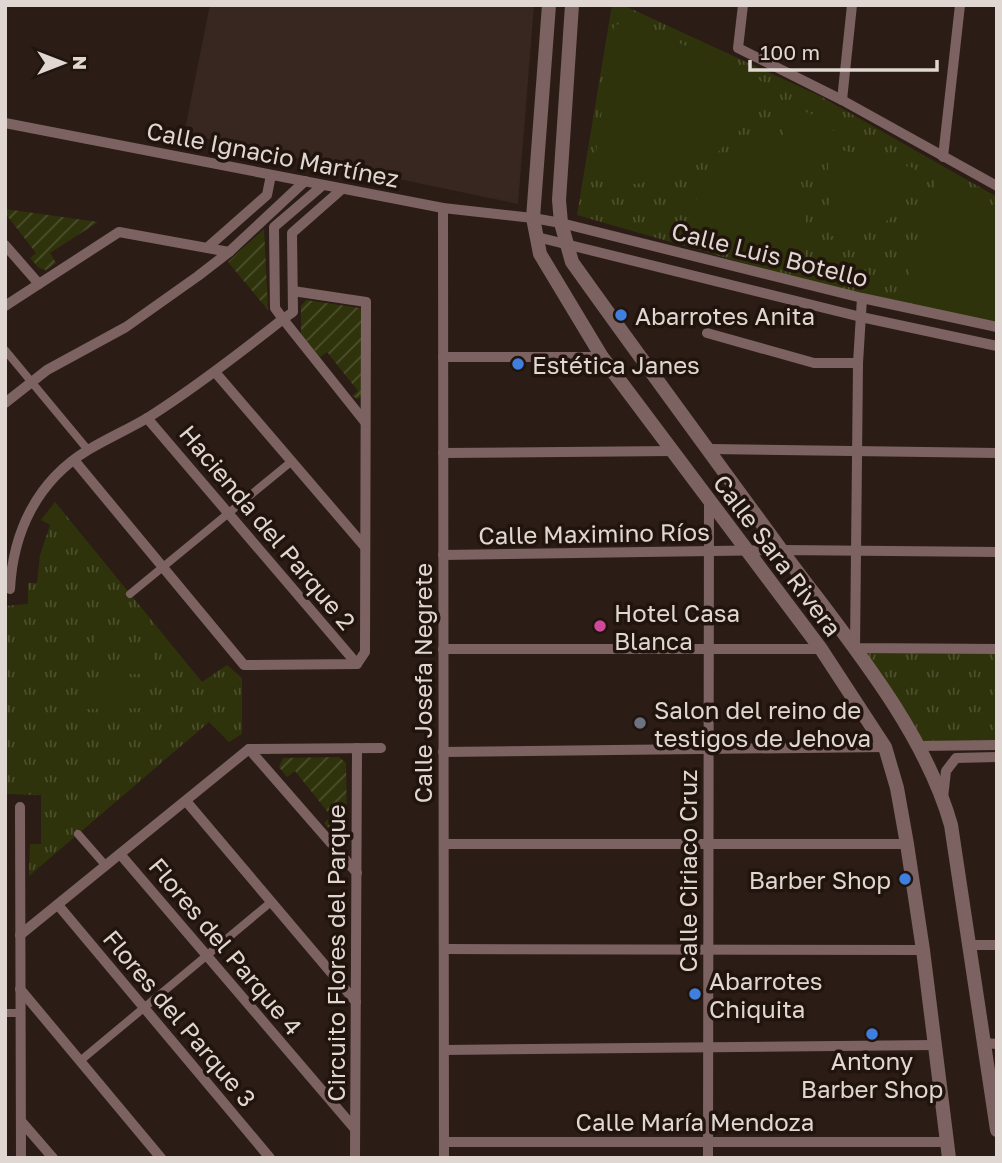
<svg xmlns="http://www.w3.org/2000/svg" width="1002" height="1163" font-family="'Golos Text',sans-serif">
	<defs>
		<pattern id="grass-tufts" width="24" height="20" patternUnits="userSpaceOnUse" patternTransform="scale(1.75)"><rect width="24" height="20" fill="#2f330b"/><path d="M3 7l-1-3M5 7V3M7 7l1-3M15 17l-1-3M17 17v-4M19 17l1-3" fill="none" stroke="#4d502e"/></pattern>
		<pattern id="garden-furrows" width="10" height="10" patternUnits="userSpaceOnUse" patternTransform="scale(1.75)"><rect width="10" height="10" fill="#2f330b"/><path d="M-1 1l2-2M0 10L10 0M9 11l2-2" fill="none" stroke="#4d502e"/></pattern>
	</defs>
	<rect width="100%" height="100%" fill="#2b1d16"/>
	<polygon fill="#382721" points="210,5 534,5 518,204 184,134"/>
	<g fill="url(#grass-tufts)">
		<polygon points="612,5 623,5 820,96 997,197 997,330 862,297 577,215"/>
		<polygon points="55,502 202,682 227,665 242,678 242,734 229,742 209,722 29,876 30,844 41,844 41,795 5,794 5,606 28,604 28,583 37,583 40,555 50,525 41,520"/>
		<polygon points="997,651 997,742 921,743 860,652"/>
	</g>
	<g fill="url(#garden-furrows)">
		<polygon points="5,209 98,222 50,253 56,263 46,270 39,268 30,258 36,253 5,213"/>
		<polygon points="264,229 268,310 228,262"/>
		<polygon points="306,300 360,308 364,313 362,396 358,399 352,396 358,391 327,352 320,357 301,334 301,306"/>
		<polygon points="339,757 346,763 347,832 332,832 324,823 331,816 295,771 287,777 279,767 283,758"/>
	</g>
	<g fill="#2f330b">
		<polygon points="630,20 767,84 747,123 716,154 678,175 636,184 592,180 614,26"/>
		<path d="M791,105L830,123L835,135L809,171C782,158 776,130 791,105Z"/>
		<path d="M758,130C805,165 822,213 789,265L699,229L693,204Z"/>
		<path d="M842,150L914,168C911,216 874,237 830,236L828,161Z"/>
		<polygon points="940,179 972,193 997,215 997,324 913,305 904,289 937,181"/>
		<polygon points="128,632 128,651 94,652 94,633"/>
		<rect x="120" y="654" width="34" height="20"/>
		<polygon points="144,681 145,708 86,709 85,682"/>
	</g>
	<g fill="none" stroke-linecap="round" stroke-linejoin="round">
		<g stroke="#7d6262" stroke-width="8">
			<polyline points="5,350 88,450"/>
			<polyline points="130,594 292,461"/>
			<polyline points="78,834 106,866"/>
			<polyline points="5,1013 20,1013"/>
			<polyline points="80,1061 271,902"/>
		</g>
		<g stroke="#7d6262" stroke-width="10">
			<polyline points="743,5 738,48 842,100 997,186"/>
			<polyline points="842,100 852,5"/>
			<polyline points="5,123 443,208 533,218 561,223 862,298 997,327"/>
			<polyline points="943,157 960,5"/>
			<polyline points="323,185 274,227 275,308 283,319 293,312 292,233 342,189"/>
			<polyline points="443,208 444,1158"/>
			<polyline points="537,237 861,317 997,346"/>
			<polyline points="5,245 39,284"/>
			<polyline points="208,247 267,195 271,175"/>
			<polyline points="862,298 858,363 855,648 997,649"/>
			<polyline points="5,306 119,232 229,252"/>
			<polyline points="707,333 814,363 858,363"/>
			<polyline points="443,357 602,357"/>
			<polyline points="215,372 365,547"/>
			<polyline points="5,403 47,370 126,327 198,276 229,252 305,181"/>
			<polyline points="147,418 357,664"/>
			<polyline points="710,449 997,453"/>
			<polyline points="443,453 674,451"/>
			<polyline points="74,460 244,665 357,664 365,652 366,302 293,291"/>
			<polyline points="443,555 781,550 997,552"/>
			<path d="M10,589C13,532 37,481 88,450C108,438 129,429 149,417C196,387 240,353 283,319L365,422"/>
			<polyline points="443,649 821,649"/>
			<polyline points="919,746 997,745"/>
			<polyline points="249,749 357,873"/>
			<polyline points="443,752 885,747"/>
			<polyline points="943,798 946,771 956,758 997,757"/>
			<polyline points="186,801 356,1002"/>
			<polyline points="20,807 21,1158"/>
			<polyline points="444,844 907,844"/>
			<polyline points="120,854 355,1129"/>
			<polyline points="58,905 270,1158"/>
			<polyline points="20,935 249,749 381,748"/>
			<polyline points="970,945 997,945"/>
			<polyline points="444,949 923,950"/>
			<polyline points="20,989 161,1158"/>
			<polyline points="985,1043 997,1044"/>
			<polyline points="444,1050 936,1045"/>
			<polyline points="21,1121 53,1158"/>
			<polyline points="444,1142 946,1142"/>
			<polyline points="355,1158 357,748"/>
			<polyline points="708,1158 709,501"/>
		</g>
		<g stroke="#7d6262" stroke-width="14">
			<polyline points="549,5 533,218 540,254 602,357 821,649 885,747 897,788 907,844 923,950 949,1158"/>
			<path d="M572,5L559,200L561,223L572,262C641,359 712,455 782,551C842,633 923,726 951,825L997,1130"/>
		</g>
	</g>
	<g fill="#3f7fe0" stroke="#21140d" stroke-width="2.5">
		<circle cx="621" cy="315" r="7"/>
		<circle cx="518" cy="364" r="7"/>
		<circle cx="905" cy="879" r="7"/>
		<circle cx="695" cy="994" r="7"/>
		<circle cx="872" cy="1034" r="7"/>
	</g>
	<circle fill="#d1479c" stroke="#21140d" stroke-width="2.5" cx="600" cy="626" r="7"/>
	<circle fill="#6b7280" stroke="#21140d" stroke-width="2.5" cx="640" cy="723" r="7"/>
	<g text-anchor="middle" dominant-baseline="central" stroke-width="7" stroke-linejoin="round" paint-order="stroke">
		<g font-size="24" fill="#e1d7d2" stroke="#21140d">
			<text transform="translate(273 154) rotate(11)">Calle Ignacio Martínez</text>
			<text transform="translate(770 254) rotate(14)">Calle Luis Botello</text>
			<text transform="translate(268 527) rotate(50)">Hacienda del Parque 2</text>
			<text transform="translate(594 533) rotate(-1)">Calle Maximino Ríos</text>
			<text transform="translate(778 555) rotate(53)">Calle Sara Rivera</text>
			<text transform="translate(422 683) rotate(-90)">Calle Josefa Negrete</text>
			<text transform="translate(687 871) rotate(-90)">Calle Ciriaco Cruz</text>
			<text transform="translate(226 946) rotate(50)">Flores del Parque 4</text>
			<text transform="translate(335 953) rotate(-90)">Circuito Flores del Parque</text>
			<text transform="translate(180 1018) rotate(50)">Flores del Parque 3</text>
			<text x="695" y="1121">Calle María Mendoza</text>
		</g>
		<g font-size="24" fill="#e1d7d2" stroke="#21140d" text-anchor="start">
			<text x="635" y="315">Abarrotes Anita</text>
			<text x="532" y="364">Estética Janes</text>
			<text x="614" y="612">Hotel Casa<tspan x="614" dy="28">Blanca</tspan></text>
			<text x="654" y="709">Salon del reino de<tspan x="654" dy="28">testigos de Jehova</tspan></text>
			<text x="891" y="879" text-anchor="end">Barber Shop</text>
			<text x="709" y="980">Abarrotes<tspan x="709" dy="28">Chiquita</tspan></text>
			<text x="872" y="1060" text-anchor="middle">Antony<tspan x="872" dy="28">Barber Shop</tspan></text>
		</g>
	</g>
	<rect width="1002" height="1163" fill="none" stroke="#e1d7d2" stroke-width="14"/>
	<g transform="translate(63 63) rotate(90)" stroke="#21140d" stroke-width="5" paint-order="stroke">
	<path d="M0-5L12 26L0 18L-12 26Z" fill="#e1d7d2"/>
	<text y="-10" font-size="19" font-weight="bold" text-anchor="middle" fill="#e1d7d2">N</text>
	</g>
	<path d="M750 60v10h187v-10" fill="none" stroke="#e1d7d2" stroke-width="3.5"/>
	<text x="760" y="60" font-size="21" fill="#e1d7d2" stroke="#21140d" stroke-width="5" paint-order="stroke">100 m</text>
</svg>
